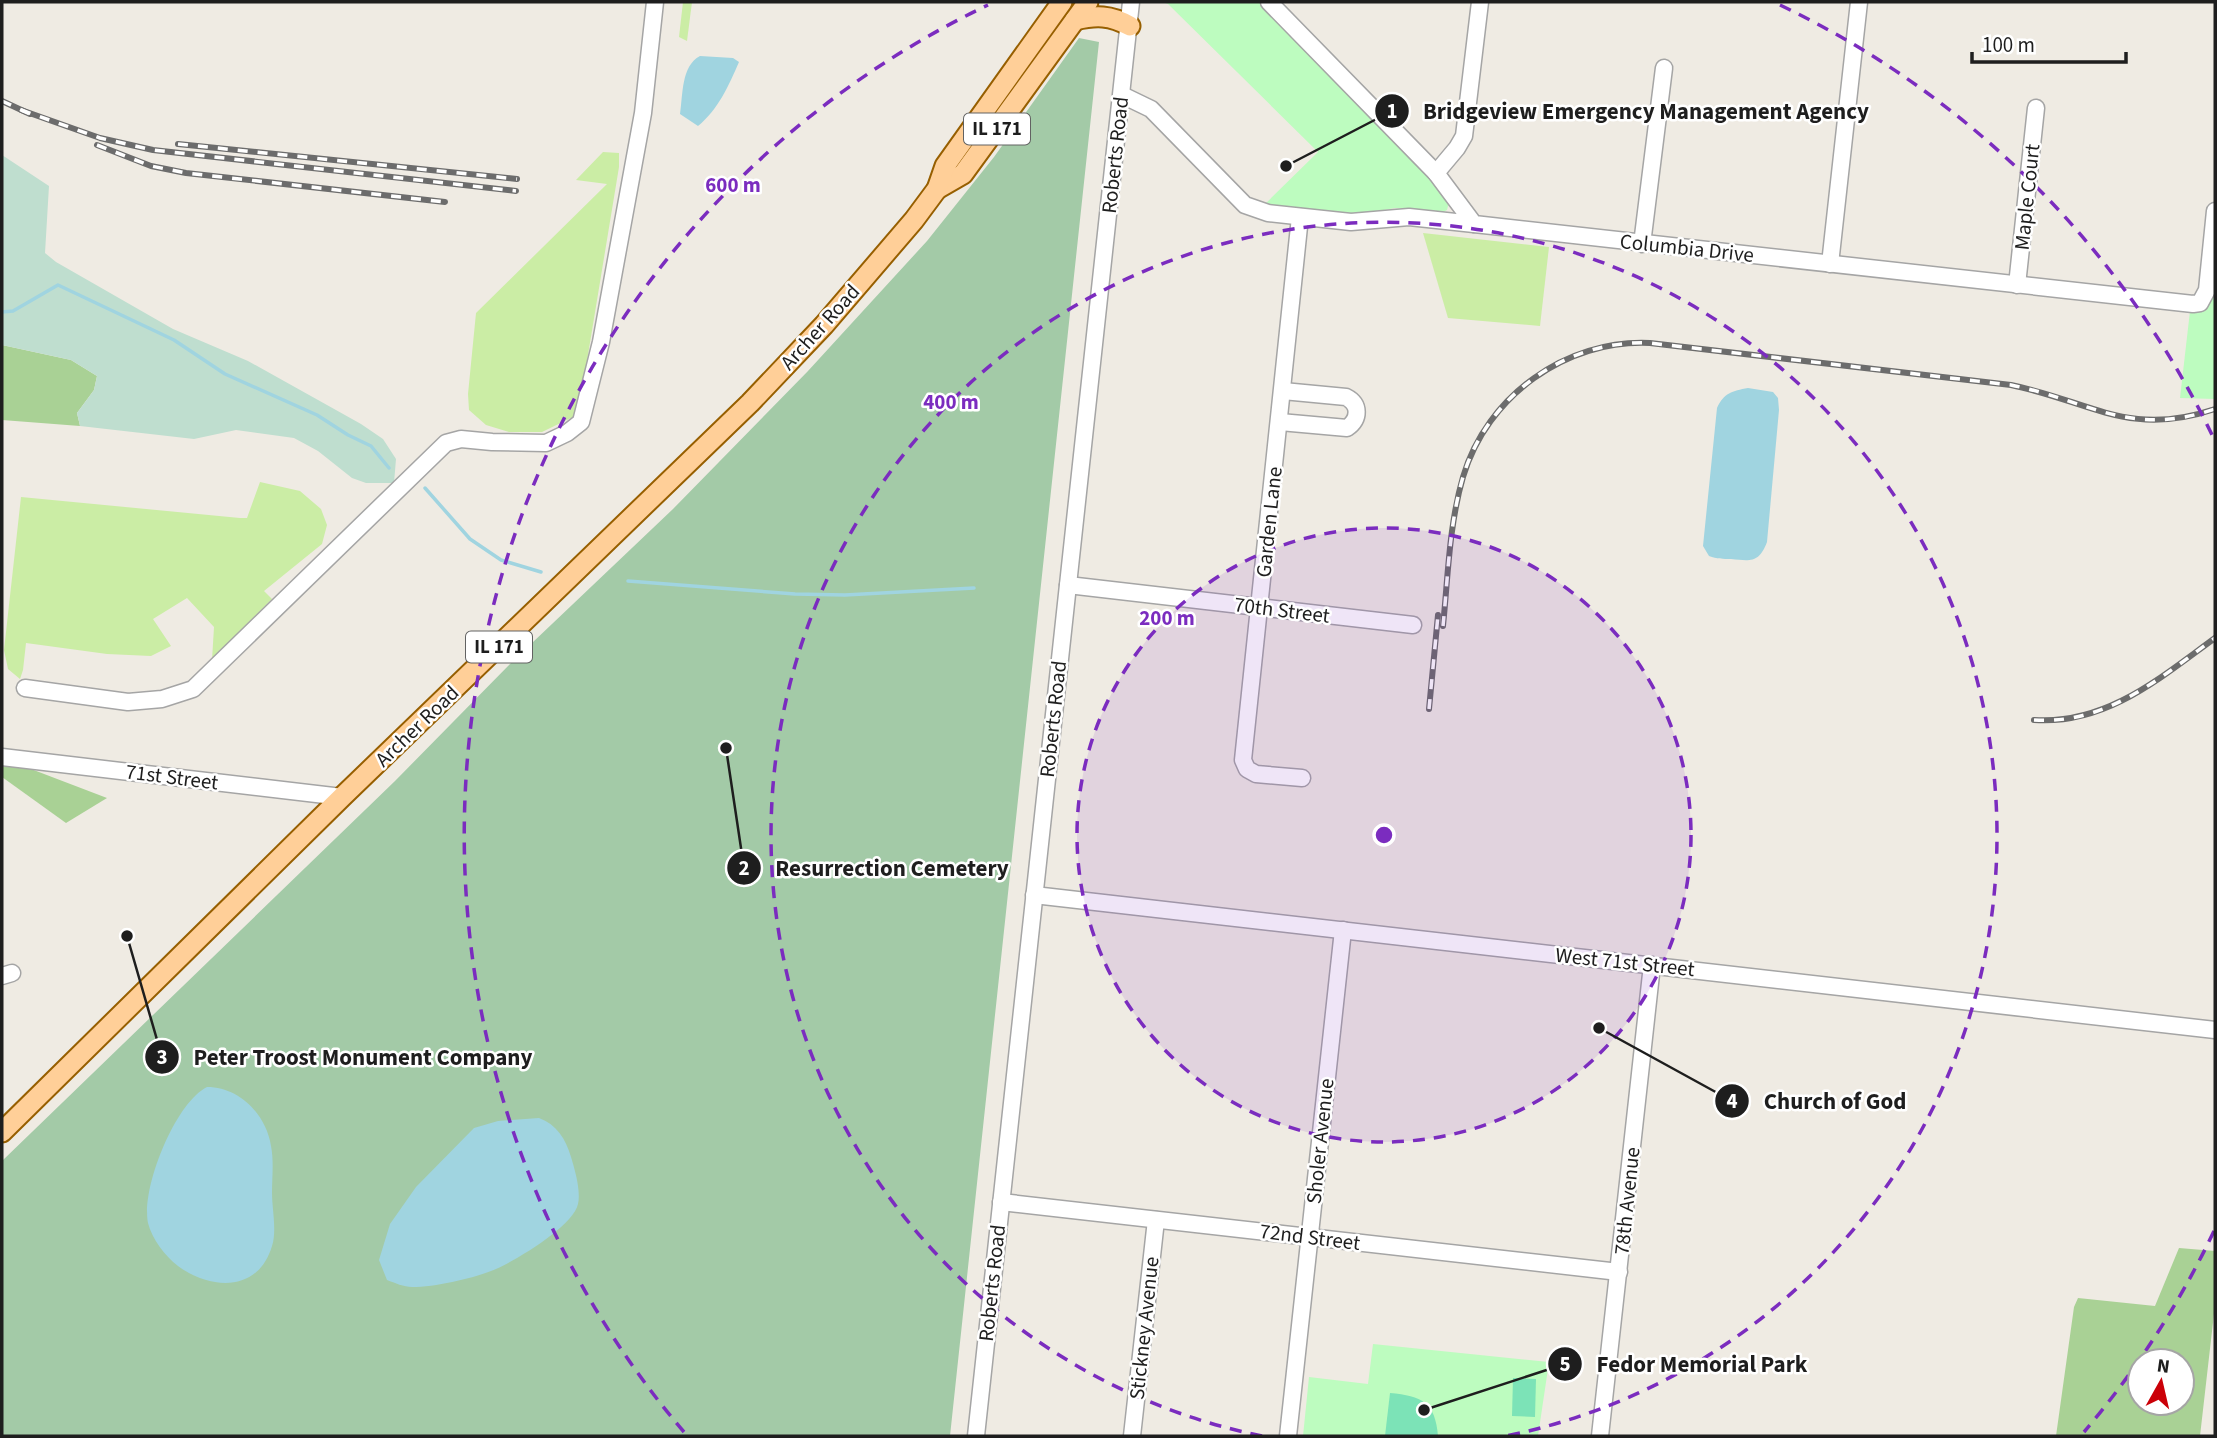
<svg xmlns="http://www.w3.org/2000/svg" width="2217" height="1438" font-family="'Source Sans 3',sans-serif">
	<rect width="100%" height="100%" fill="#efebe3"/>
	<g fill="#cbeda5">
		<polygon points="683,2 692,2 687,41 679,37"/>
		<polygon points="603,152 619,153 619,167 583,385 573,417 542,432 509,432 486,425 469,410 468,394 476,313 607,184 576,180"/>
		<polygon points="1423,233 1549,247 1540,326 1448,318"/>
		<polygon points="260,482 300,491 321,509 327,525 322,544 264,591 272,599 212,660 214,627 187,598 153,619 171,646 151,656 107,654 26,643 23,670 20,679 8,669 4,650 21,497 240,518 247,518"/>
	</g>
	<g fill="#a9d195" fill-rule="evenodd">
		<polygon points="2,345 71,360 97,376 94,390 77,413 80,426 2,420"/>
		<polygon points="2,766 31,769 107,798 66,823 2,777"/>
		<path d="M2179,1248L2215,1251V1305L2200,1436H2056L2074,1307L2078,1298L2155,1306ZM2182,1361V1403H2140V1361Z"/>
	</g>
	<polygon fill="#bfdecf" points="2,155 49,186 45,253 56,262 173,329 248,361 361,424 383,439 396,459 394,483 366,483 352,478 318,451 294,438 236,430 194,439 80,426 77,413 94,390 97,376 71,360 2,345"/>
	<polygon fill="#a3caa7" points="1079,38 1099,42 950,1436 2,1436 2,1161 395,781 512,662 673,509 808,371 927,241 994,157"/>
	<g fill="#bdfcbf">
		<polygon points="1162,2 1261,2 1393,137 1449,202 1447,210 1441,213 1395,208 1355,215 1264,205 1318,152 1168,4"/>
		<polygon points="2215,265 2215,399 2180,398 2190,311"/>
		<polygon points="1373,1344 1549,1362 1538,1436 1303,1436 1309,1377 1368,1384"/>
	</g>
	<g fill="#7ce3b7">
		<polygon points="1513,1378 1536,1379 1535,1417 1512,1416"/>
		<path d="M1390,1393C1422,1396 1435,1402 1438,1436H1385Z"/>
	</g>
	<g fill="#a0d4e0">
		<path d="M700,56L733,58L739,62C729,85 718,110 698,126L680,114C683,95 681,66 700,56Z"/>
		<path d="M1748,388L1773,392L1778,398L1779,410L1767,542C1759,563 1751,561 1731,559C1723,559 1717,559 1709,556L1703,546L1717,408C1724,393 1732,391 1748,388Z"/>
		<path d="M207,1087C239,1087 266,1114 271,1146C274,1161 272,1178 272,1193C272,1209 277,1231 272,1246C258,1293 211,1290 178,1266C165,1256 152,1239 148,1223C141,1188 175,1103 207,1087Z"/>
		<path d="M539,1118C556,1124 566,1139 571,1157C575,1170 581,1191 578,1204C573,1227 512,1263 491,1271C470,1279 435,1287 412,1287C404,1287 395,1283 387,1280L379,1260L390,1224L416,1187L474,1128L498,1121Z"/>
	</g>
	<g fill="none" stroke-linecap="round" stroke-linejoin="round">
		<g stroke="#a0d4e0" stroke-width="3.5">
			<polyline points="2,312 13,311 58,285 174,340 225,374 317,415 348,435 371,446 389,468"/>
			<polyline points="425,488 470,539 501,560 541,572"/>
			<polyline points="628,581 795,594 845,595 974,588"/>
		</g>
		<g stroke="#a5a5a5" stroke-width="19">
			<g id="minor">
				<polyline points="1269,2 1436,173 1474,224 2193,304 2200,303 2207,290 2215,211"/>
				<polyline points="1122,95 1151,109 1245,205 1268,213 1351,222 1409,217 1474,224"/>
				<polyline points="1436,173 1457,148 1464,136 1480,2"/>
				<polyline points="1300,217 1243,760 1247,769 1256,774 1302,778"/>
				<polyline points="1642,244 1664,68"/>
				<polyline points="1830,264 1859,2"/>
				<polyline points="2017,285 2036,108"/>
				<path d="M1280,422L1347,428C1360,419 1360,404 1346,397L1283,391"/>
				<polyline points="1068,585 1413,625"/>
				<polyline points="25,688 128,702 162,699 193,689 446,443 461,439 492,442 546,443 567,433 581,422 601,342 643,113 655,2"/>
				<polyline points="2,757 342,797"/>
				<polyline points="1034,895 2215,1030"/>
				<polyline points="2,976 12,973"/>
				<polyline points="1001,1202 1619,1272"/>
				<polyline points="976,1436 1131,2"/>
				<polyline points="1132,1436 1156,1220"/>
				<polyline points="1288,1436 1343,930"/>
				<polyline points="1600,1436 1652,965"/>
			</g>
		</g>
		<g stroke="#975f00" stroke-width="23">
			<g id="major">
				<path d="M1075,20C1096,15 1110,15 1130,26"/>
				<polyline points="937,189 963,174 1088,2"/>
				<polyline points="2,1132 342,797 750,403 824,325 914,220 937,189 945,166 1062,2"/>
			</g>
		</g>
		<use href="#minor" stroke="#fff" stroke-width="16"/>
		<use href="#major" stroke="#ffcf98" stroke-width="19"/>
		<g stroke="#6c6c6c" stroke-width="6">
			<g id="rail">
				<polyline points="2,101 30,114"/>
				<polyline points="21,110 100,138 153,150 516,191"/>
				<polyline points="178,144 517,179"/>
				<polyline points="97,145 151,166 186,173 445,202"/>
				<path d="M1443,626C1448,577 1449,525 1463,477C1487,396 1566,339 1650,343L2011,385C2090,401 2129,438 2215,409"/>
				<polyline points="1429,709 1438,615"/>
				<path d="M2034,720C2106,725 2160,678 2215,638"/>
			</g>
		</g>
		<use href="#rail" stroke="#fff" stroke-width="3.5" stroke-dasharray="10" stroke-linecap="butt"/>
	</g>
	<circle cx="1384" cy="835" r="307" fill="#7b2cbf" fill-opacity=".12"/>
	<g fill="none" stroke="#7b2cbf" stroke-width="3.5" stroke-dasharray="12 9">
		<circle cx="1384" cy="835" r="307"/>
		<path d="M1262 1436A613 613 0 1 1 1506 1436"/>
		<path d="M2214 1231A920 920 0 0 1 2084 1432M684 1432A920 920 0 0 1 988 5M1780 5A920 920 0 0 1 2214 439"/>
	</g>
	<g text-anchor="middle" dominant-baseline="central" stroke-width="5" stroke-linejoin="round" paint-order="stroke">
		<g fill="#fff" stroke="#626262" stroke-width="2">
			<rect x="964" y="113.5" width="66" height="31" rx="5"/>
			<rect x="466" y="631.5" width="66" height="31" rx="5"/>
		</g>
		<g font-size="19" font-weight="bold" fill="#1e1e1e">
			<text x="997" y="129">IL 171</text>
			<text x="499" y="647">IL 171</text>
		</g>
		<g font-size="21" fill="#1e1e1e" stroke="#fff">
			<text transform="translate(1115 155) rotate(-84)">Roberts Road</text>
			<text transform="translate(2027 197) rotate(-84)">Maple Court</text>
			<text transform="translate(1687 248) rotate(6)">Columbia Drive</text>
			<text transform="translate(820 327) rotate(-48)">Archer Road</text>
			<text transform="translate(1269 522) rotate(-84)">Garden Lane</text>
			<text transform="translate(1282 610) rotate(7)">70th Street</text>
			<text transform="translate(1053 719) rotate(-84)">Roberts Road</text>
			<text transform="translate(417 726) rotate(-44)">Archer Road</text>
			<text transform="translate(172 777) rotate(7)">71st Street</text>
			<text transform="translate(1625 962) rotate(6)">West 71st Street</text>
			<text transform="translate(1320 1141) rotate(-84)">Sholer Avenue</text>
			<text transform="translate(1627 1201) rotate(-84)">78th Avenue</text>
			<text transform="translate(1310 1237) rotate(7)">72nd Street</text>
			<text transform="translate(992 1283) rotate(-84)">Roberts Road</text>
			<text transform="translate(1144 1328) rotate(-84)">Stickney Avenue</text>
		</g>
	</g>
	<circle cx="1384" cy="835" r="10" fill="#7b2cbf" stroke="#fff" stroke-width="3.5"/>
	<g font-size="21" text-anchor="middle" font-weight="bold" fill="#7b2cbf" stroke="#fff" stroke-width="5" stroke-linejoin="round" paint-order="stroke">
		<text x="733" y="192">600 m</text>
		<text x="951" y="409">400 m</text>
		<text x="1167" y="625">200 m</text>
	</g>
	<path fill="none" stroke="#1e1e1e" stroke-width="2.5" d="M1286 166L1392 111M726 748L744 868M127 936L162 1057M1599 1028L1732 1101M1424 1410L1565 1364"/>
	<g fill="#1e1e1e" stroke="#fff" stroke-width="2.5">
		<circle cx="1286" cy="166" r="7"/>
		<circle cx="726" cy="748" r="7"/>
		<circle cx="127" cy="936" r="7"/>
		<circle cx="1599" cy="1028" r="7"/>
		<circle cx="1424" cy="1410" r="7"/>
		<circle cx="1392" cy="111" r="18"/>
		<circle cx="744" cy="868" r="18"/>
		<circle cx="162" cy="1057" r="18"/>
		<circle cx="1732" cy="1101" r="18"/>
		<circle cx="1565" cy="1364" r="18"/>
	</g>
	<g font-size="21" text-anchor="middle" font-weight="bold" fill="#fff">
		<text x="1392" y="118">1</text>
		<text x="744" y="875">2</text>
		<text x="162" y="1064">3</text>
		<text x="1732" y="1108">4</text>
		<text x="1565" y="1371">5</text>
	</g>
	<g font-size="23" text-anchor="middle" font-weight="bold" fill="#1e1e1e" stroke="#fff" stroke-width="5" stroke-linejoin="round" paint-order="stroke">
		<text x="1646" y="119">Bridgeview Emergency Management Agency</text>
		<text x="892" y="876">Resurrection Cemetery</text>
		<text x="363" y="1065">Peter Troost Monument Company</text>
		<text x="1835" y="1109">Church of God</text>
		<text x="1702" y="1372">Fedor Memorial Park</text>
	</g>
	<rect width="2217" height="1438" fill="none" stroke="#1e1e1e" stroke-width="7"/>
	<g transform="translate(2161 1382) rotate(8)"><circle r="33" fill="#ffffff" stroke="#a5a5a5" stroke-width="2"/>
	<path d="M0-5L12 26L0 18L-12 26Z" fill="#cb0008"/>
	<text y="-10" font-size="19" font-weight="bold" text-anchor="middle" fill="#1e1e1e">N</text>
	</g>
	<path d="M1972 52v10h154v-10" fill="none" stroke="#1e1e1e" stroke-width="3.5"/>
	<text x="1982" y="52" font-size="21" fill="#1e1e1e" stroke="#ffffff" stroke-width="5" paint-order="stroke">100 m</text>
</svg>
